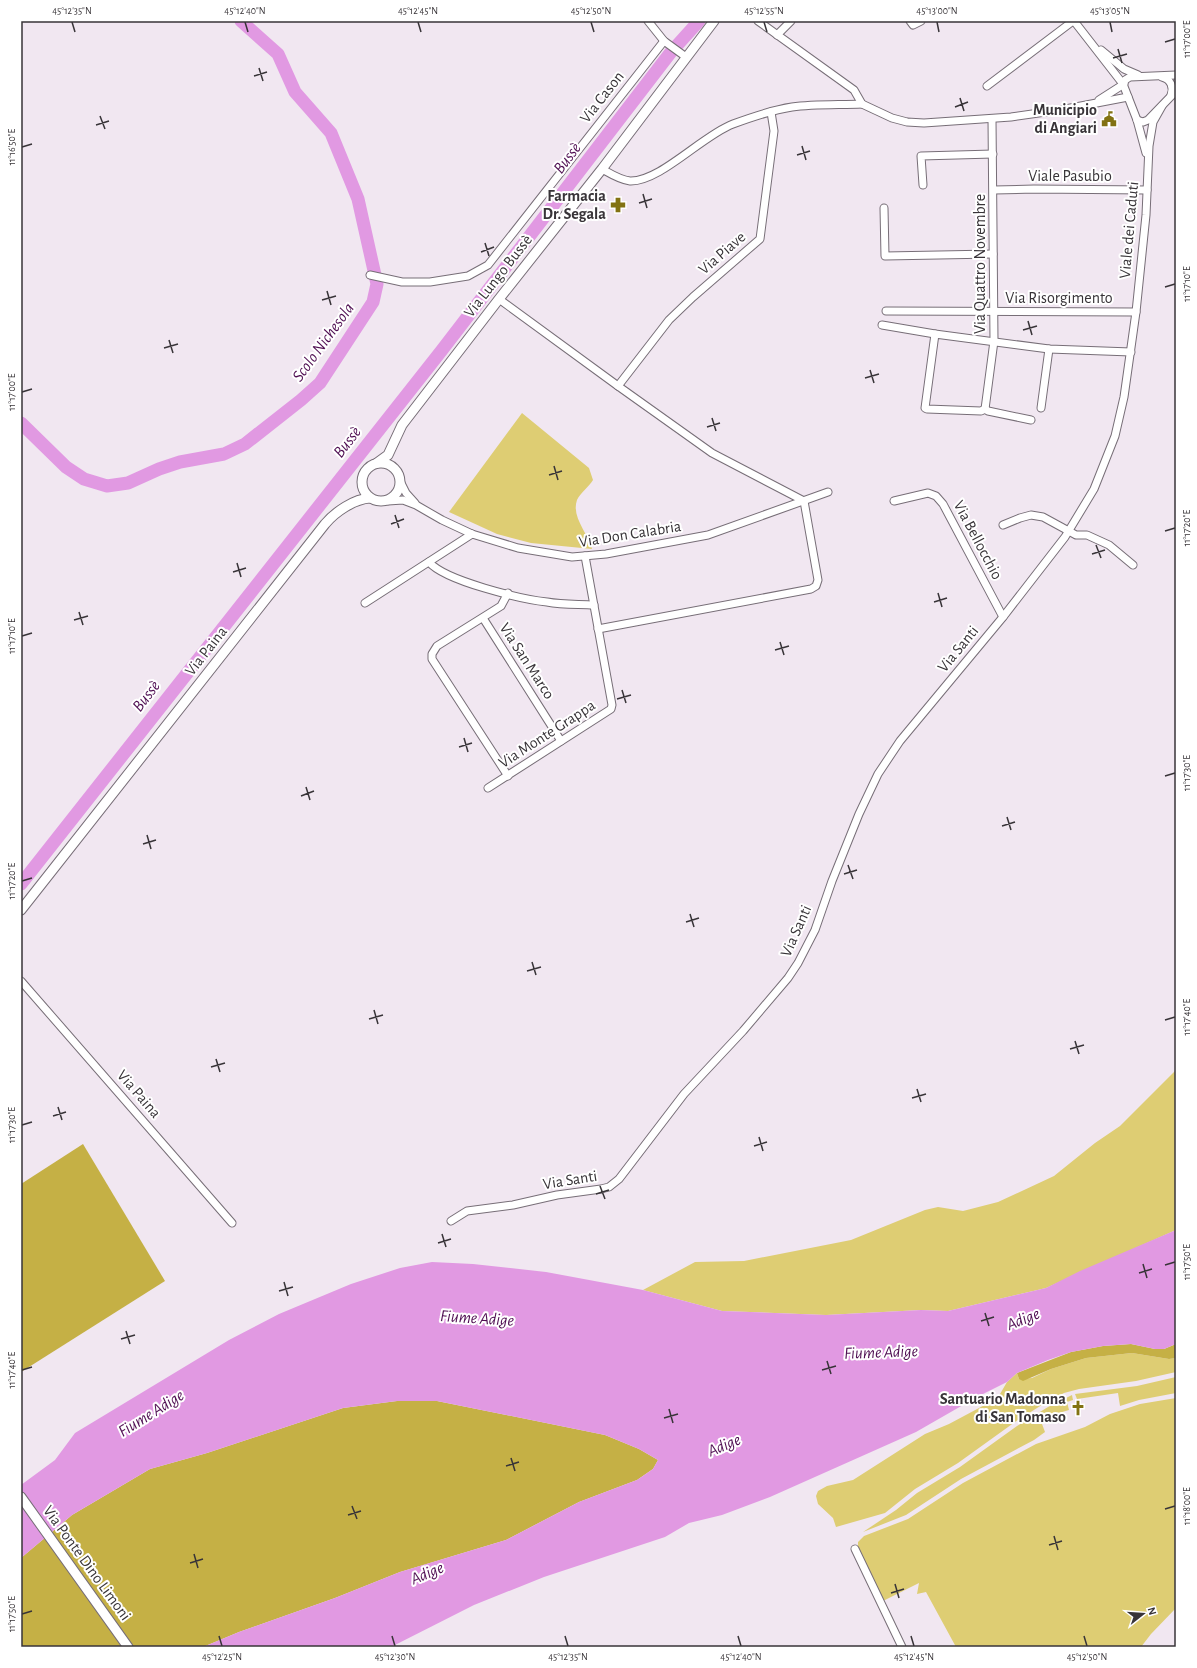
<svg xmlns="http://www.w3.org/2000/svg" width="1197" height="1668" font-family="'Alegreya Sans',sans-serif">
	<rect width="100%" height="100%" fill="#f1e7f1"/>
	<g fill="#decd73">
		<path d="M522,413L589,468L593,480C589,487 580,493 577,500C571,517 588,533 592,549L531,543L497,534L449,512Z"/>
		<polygon points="1176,1070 1176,1230 1046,1288 948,1311 921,1310 826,1315 722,1311 643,1290 695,1262 744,1261 851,1240 925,1210 938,1207 963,1211 998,1202 1054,1176 1095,1143 1120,1126"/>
		<polygon points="1132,1353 1169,1359 1176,1358 1176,1372 1136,1381 1079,1389 1064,1393 1045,1403 1015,1422 958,1463 915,1489 885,1513 836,1527 833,1518 818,1504 816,1496 818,1491 827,1486 853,1480 925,1434 949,1424 994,1400 1000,1394 1007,1382 1017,1373 1019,1379 1032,1378 1051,1369 1086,1358"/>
		<polygon points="1176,1377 1176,1393 1139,1400 1120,1406 1118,1393 1077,1399 1075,1394 1137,1386"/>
		<polygon points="1072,1395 1073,1400 1067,1402 1069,1410 1052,1415 1053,1419 1042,1424 1045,1432 1034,1440 961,1479 906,1515 863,1532 896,1510 917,1493 960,1467 1017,1426 1048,1407"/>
		<polygon points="1176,1398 1176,1608 1151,1634 1141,1647 956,1647 926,1592 917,1594 919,1583 883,1601 858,1549 858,1542 864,1536 908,1519 963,1483 1036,1444 1085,1427 1110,1414 1140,1404"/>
	</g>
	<g fill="#c5b045">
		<polygon points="83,1144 165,1281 21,1372 21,1184"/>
		<polygon points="1131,1344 1155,1349 1164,1349 1176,1344 1176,1358 1169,1359 1132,1353 1086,1358 1051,1369 1023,1381 1019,1379 1017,1373 1071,1352 1103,1346"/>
		<polygon points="397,1401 437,1401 605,1435 639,1449 658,1460 653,1469 637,1480 579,1502 506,1540 400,1572 335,1598 239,1632 203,1647 21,1647 21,1558 72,1515 150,1469 207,1453 343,1408"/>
	</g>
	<polygon fill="#e199e2" points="1176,1230 1176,1344 1164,1349 1155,1349 1131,1344 1103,1346 1071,1352 1048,1360 1017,1373 1007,1382 977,1397 916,1432 770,1497 722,1515 689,1523 665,1537 544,1577 474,1605 391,1647 203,1647 239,1632 335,1598 400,1572 506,1540 579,1502 637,1480 653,1469 658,1460 639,1449 605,1435 437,1401 397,1401 343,1408 207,1453 150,1469 72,1515 21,1558 21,1485 55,1460 75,1433 229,1340 279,1314 351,1284 400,1268 432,1262 473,1264 546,1272 643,1290 722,1311 826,1315 921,1310 948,1311 1046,1288 1080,1271"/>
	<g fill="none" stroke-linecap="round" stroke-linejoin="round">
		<g stroke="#e199e2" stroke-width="13">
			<polyline points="21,423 66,467 84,479 107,486 128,483 159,469 180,462 224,454 245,444 301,400 320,383 373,302 377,284 358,199 331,133 295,92 278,54 241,21"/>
			<polyline points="21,884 442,350 671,52 699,21"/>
		</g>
		<g stroke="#776e77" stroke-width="9">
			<g id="minor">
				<polyline points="648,21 664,41 686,57"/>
				<polyline points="758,21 854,90 862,104 892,118 907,122 924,123 1011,117 1060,110 1128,97"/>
				<polyline points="910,21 913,25 921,21"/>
				<polyline points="1074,21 1123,84 1137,120 1146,153"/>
				<polyline points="777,35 791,21"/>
				<polyline points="1101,50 1124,69 1138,75"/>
				<path d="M1162,77C1171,79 1174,88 1171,95"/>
				<polyline points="987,86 1073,21"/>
				<polyline points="1099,100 1124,84 1125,80 1130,77 1176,75"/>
				<polyline points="1137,120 1143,122 1148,120 1176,91"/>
				<path d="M602,169C611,174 620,180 630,181C660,182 703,135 733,124C752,117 772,110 792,107C814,104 839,105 862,104"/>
				<polyline points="923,185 921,156 993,154"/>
				<polyline points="994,190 1034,189 1147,190"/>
				<polyline points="884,208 885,256 993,254"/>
				<polyline points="370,275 402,282 430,282 468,276 488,265 664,41"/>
				<polyline points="499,299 618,386 669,320 693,297 760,239 774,131 771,112"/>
				<polyline points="886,311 1136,312"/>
				<polyline points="882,325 935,334"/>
				<polyline points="1041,408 1049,349"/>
				<polyline points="985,409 994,341 992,119"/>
				<polyline points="1031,420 988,411 985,409 981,411 927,409 925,408 935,334 1049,349 1131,352"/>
				<polyline points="401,483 406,493 415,503"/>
				<polyline points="388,501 403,500 416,505 442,520 472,534 518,548 572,557 606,554 708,535 828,492"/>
				<polyline points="894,501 928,493 936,496 943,504 1003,617"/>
				<polyline points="1003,525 1020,518 1031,515 1043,517 1076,535 1087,535 1109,545 1133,565"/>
				<path d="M429,562C445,581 521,599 547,602C563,605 578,604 594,605"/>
				<polyline points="365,603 472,534"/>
				<polyline points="483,618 561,741"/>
				<polyline points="598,629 811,589 816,586 818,580 804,501 712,453 618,386"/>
				<polyline points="508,776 432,659 432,654 437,646 501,606 508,593"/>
				<polyline points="488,788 611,709 612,705 585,556"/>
				<polyline points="21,981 232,1223"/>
				<polyline points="451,1221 467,1211 513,1205 557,1195 601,1189 609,1187 619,1179 684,1094 743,1031 788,978 798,963 815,930 832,881 859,814 878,774 900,741 1003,617 1065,537 1094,489 1115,436 1124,397 1136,312 1146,215 1149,146 1153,122 1162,106"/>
				<polyline points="855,1549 902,1647"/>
			</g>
		</g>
		<g stroke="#776e77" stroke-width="11">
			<g id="major">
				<circle cx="381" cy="482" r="19"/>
				<polyline points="377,463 388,455 402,425 499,299 602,169 714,21"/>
				<path d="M21,910L325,524C335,512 354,499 370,498"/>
				<polyline points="21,1497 128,1647"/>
			</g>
		</g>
		<use href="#minor" stroke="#fff" stroke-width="7"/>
		<use href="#major" stroke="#fff" stroke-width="9"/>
	</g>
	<path fill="none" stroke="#383438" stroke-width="1.5" d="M72,22L75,32M245,22L248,32M418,22L421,32M591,22L594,32M764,22L767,32M937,22L939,32M1110,22L1112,32M1165,42L1175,39M1118,49L1122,63M1113,58L1127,54M259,68L263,81M254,76L267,72M960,98L964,111M955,107L968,102M100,116L105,129M96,125L109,121M802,146L806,160M22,147L32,144M797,155L810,151M643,194L647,208M639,203L652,199M485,243L489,256M481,252L494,247M1165,287L1175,284M327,291L331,305M322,300L336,296M1028,321L1032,335M1023,330L1037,326M169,340L173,353M164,348L178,344M870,370L874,383M865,378L879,374M22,392L32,389M712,418L716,431M707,427L720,423M554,466L558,480M549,475L562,471M395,515L399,528M391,524L404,519M1165,531L1175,528M1096,545L1101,558M1092,554L1105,550M237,563L241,577M233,572L246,568M938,593L942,607M934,602L947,598M79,612L83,625M74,620L88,616M22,636L32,633M780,642L784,655M775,650L789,646M622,690L626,703M617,699L631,695M464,738L468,752M459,747L472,743M1165,776L1175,773M306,787L310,800M301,796L314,791M1007,817L1011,830M1002,826L1015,822M147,835L151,849M143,844L156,840M848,865L853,879M844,874L857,870M22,881L32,878M690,914L694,927M686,922L699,918M532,962L536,975M527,971L541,967M374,1010L378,1024M369,1019L383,1015M1165,1020L1175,1017M1075,1041L1079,1054M1070,1049L1084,1045M216,1059L220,1072M211,1067L225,1063M917,1089L921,1102M912,1098L926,1094M58,1107L62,1120M53,1116L66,1112M22,1125L32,1122M759,1137L763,1151M754,1146L767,1142M600,1186L605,1199M596,1194L609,1190M442,1234L446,1247M438,1243L451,1239M1143,1264L1147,1278M1165,1265L1175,1262M1139,1273L1152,1269M284,1282L288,1296M279,1291L293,1287M985,1313L989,1326M981,1321L994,1317M126,1331L130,1344M121,1339L135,1335M827,1361L831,1374M22,1370L32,1367M822,1370L836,1366M669,1409L673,1423M664,1418L678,1414M511,1458L515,1471M506,1466L519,1462M352,1506L357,1519M1165,1509L1175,1506M348,1515L361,1511M1054,1536L1058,1550M1049,1545L1062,1541M194,1554L198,1568M190,1563L203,1559M895,1584L899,1598M891,1593L904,1589M22,1614L32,1611M219,1636L222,1646M392,1636L395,1646M565,1636L568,1646M738,1636L741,1646M911,1636L914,1646M1084,1636L1087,1646"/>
	<defs>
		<g id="civic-bare" transform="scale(1.2)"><path d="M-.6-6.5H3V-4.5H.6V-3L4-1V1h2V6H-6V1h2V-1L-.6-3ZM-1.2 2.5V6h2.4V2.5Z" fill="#827212" stroke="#fff" stroke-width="2.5" paint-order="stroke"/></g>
		<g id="pharmacy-bare" transform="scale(1.2)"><path d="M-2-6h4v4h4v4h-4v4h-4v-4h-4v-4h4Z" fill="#827212" stroke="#fff" stroke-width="2.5" paint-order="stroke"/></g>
		<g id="church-bare" transform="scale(1.2)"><path d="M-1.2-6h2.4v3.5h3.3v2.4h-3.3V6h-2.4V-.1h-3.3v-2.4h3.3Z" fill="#827212" stroke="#fff" stroke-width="2.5" paint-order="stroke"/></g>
	</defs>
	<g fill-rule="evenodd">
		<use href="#civic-bare" x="1109" y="119"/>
		<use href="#pharmacy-bare" x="618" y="205"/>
		<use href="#church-bare" x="1078" y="1408"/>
	</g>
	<g text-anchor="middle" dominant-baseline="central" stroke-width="4" stroke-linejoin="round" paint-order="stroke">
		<g font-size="16" fill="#383438" stroke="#fff">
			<text transform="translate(602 97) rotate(-52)">Via Cason</text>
			<text x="1070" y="176">Viale Pasubio</text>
			<text transform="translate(1129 230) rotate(-85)">Viale dei Caduti</text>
			<text transform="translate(722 253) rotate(-41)">Via Piave</text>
			<text transform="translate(980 264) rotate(-90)">Via Quattro Novembre</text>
			<text transform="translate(498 276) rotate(-52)">Via Lungo Bussè</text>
			<text x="1059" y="298">Via Risorgimento</text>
			<text transform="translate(630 534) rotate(-9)">Via Don Calabria</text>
			<text transform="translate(978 540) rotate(62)">Via Bellocchio</text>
			<text transform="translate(958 649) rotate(-51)">Via Santi</text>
			<text transform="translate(206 651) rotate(-52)">Via Paina</text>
			<text transform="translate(527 661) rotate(57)">Via San Marco</text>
			<text transform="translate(547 734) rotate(-33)">Via Monte Grappa</text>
			<text transform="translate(796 931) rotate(-66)">Via Santi</text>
			<text transform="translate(139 1094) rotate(49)">Via Paina</text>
			<text transform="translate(570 1180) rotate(-9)">Via Santi</text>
			<text transform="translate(87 1563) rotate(54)">Via Ponte Dino Limoni</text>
		</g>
		<g font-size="16" font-weight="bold" fill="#383438" stroke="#fff" text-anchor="end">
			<text x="1097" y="110">Municipio<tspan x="1097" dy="18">di Angiari</tspan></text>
			<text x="606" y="196">Farmacia<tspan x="606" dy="18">Dr. Segala</tspan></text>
			<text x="1066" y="1399">Santuario Madonna<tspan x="1066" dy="18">di San Tomaso</tspan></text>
		</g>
		<g font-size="17" font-style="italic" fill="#4f0e52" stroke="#fff">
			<text transform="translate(567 158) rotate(-53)">Bussè</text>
			<text transform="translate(323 342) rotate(-54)">Scolo Nichesola</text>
			<text transform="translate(347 442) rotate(-52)">Bussè</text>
			<text transform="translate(146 696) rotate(-52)">Bussè</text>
			<text transform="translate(477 1318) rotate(4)">Fiume Adige</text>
			<text transform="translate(1023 1319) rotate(-22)">Adige</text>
			<text transform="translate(881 1352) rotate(-2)">Fiume Adige</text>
			<text transform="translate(151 1413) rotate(-32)">Fiume Adige</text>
			<text transform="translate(724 1445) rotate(-23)">Adige</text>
			<text transform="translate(427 1573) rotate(-23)">Adige</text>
		</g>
	</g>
	<rect width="1197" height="1668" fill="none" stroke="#ffffff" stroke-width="44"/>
	<g transform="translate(1143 1614) rotate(73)" stroke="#ffffff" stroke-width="3" paint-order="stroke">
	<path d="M0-3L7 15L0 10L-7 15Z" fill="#383438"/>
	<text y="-6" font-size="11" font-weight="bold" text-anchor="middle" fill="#383438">N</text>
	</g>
	<rect x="22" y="22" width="1153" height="1624" fill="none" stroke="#383438" stroke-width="1.5"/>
	<g font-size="10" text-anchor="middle" fill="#383438">
		<text x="72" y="14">45°12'35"N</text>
		<text x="245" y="14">45°12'40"N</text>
		<text x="418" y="14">45°12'45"N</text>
		<text x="591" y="14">45°12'50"N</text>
		<text x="764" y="14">45°12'55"N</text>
		<text x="937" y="14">45°13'00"N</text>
		<text x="1110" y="14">45°13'05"N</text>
		<text transform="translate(1186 39) rotate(-90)" y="4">11°17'00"E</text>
		<text transform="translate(11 147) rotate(-90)" y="4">11°16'50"E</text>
		<text transform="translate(1186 284) rotate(-90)" y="4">11°17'10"E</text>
		<text transform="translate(11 392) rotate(-90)" y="4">11°17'00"E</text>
		<text transform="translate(1186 528) rotate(-90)" y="4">11°17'20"E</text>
		<text transform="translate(11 636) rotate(-90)" y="4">11°17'10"E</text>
		<text transform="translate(1186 773) rotate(-90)" y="4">11°17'30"E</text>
		<text transform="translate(11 881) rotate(-90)" y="4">11°17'20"E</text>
		<text transform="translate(1186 1017) rotate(-90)" y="4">11°17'40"E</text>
		<text transform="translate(11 1125) rotate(-90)" y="4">11°17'30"E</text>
		<text transform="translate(1186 1262) rotate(-90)" y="4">11°17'50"E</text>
		<text transform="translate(11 1370) rotate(-90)" y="4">11°17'40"E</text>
		<text transform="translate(1186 1506) rotate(-90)" y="4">11°18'00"E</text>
		<text transform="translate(11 1614) rotate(-90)" y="4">11°17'50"E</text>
		<text x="222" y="1660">45°12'25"N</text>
		<text x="395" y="1660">45°12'30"N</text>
		<text x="568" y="1660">45°12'35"N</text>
		<text x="741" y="1660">45°12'40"N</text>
		<text x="914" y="1660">45°12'45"N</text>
		<text x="1087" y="1660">45°12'50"N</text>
	</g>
</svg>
